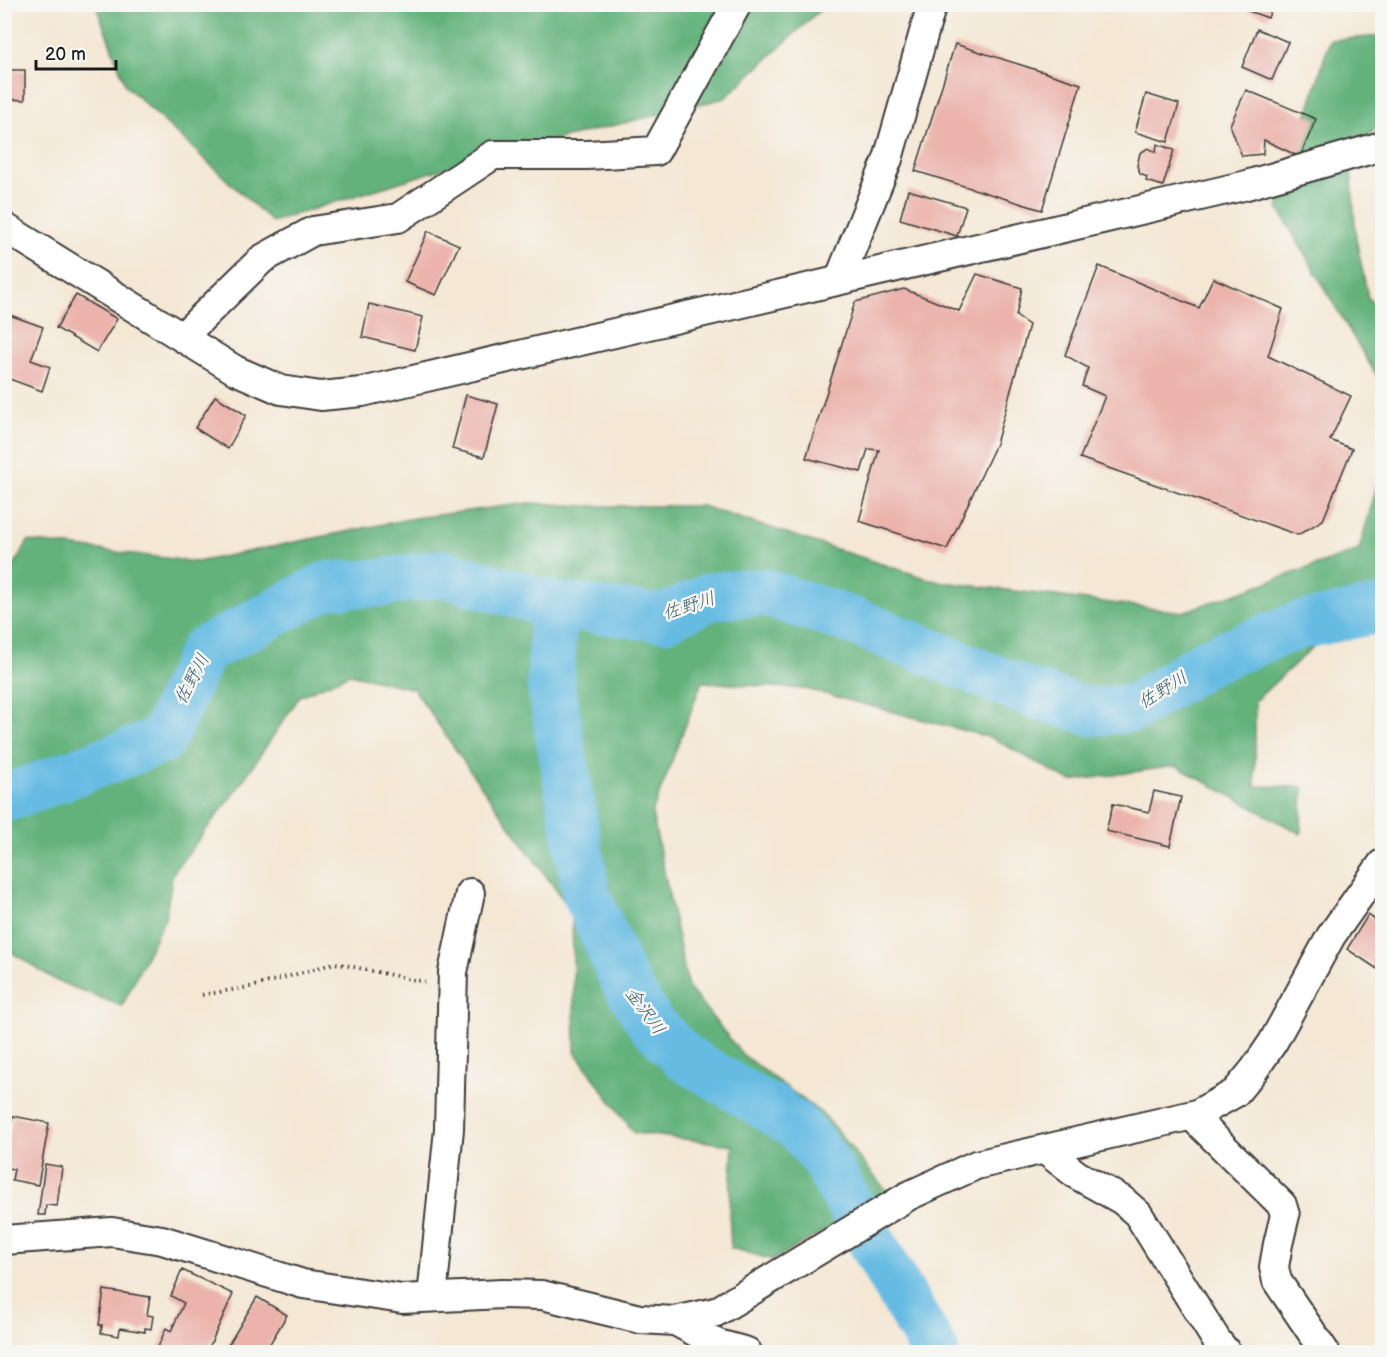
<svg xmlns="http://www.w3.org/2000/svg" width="1387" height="1357" font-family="'Balsamiq Sans','Klee One',sans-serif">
	<rect width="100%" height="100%" fill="#f6f6f2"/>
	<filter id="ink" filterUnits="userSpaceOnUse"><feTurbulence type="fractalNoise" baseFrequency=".0167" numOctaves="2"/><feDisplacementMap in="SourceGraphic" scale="12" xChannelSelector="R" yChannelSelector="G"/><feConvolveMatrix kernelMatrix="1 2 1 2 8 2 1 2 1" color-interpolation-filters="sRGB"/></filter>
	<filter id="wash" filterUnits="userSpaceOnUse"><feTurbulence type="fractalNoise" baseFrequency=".008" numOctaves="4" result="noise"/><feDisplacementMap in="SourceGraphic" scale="24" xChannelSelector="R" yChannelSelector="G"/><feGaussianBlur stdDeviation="1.35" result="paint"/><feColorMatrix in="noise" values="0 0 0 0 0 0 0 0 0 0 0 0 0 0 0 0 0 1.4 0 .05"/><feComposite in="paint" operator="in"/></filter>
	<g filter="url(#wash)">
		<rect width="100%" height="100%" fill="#f4e7d4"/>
		<g fill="#64b27c" stroke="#40674c" stroke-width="1.5">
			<polygon points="818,4 820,10 725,98 461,163 272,222 126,86 96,5"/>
			<polygon points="1382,36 1382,122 1350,155 1356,238 1368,298 1382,310 1382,384 1352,335 1278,208 1330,40"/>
			<polygon points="1382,467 1382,583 1255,701 1255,786 1303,787 1301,834 1176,766 1070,781 992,738 806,689 702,682 652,813 688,987 742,1054 825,1116 889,1194 773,1260 731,1248 729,1210 733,1145 634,1133 575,1052 572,912 473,775 414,689 350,674 300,696 238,788 173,873 165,918 122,1006 57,981 5,948 5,581 28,541 197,562 414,518 529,503 587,506 702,506 935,581 1183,612 1359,550"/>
		</g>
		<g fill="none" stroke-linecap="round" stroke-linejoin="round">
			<g stroke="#66bbe3" stroke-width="48">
				<polyline points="553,605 551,686 586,893 623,979 651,1024 685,1058 773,1111 776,1109 779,1116 795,1124 822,1156 935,1352"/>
				<polyline points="4,796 9,797 162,740 203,651 327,585 381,583 442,573 553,605 664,618 712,596 763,592 856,622 1025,691 1091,712 1134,708 1208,661 1297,626 1382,609"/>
			</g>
		</g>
		<g id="blocks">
			<g fill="#ebb3ab">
				<polygon points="1248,4 1273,4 1268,18 1246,10"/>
				<polygon points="1257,29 1288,42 1272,80 1242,67"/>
				<polygon points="955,44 1081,84 1042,210 915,171"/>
				<polygon points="4,70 25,70 25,100 4,99"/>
				<polygon points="1246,90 1316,119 1300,157 1264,140 1263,154 1242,156 1230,125"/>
				<polygon points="1146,94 1179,104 1168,142 1135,132"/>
				<polygon points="1157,144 1174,150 1163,186 1146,181 1147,177 1140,174 1137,166 1140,153 1148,148 1156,152"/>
				<polygon points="908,190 966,207 957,236 900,219"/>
				<polygon points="428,231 459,245 436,295 405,282"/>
				<polygon points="1099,266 1199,308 1213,278 1283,309 1268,356 1351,396 1330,440 1352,449 1323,520 1298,535 1080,458 1105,396 1082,386 1088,368 1065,355"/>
				<polygon points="977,274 1022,288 1016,316 1029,325 996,444 947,549 859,521 879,450 868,449 861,472 806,458 855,302 904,289 959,311"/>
				<polygon points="76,295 117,319 97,352 56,328"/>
				<polygon points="369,304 423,317 415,350 362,337"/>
				<polygon points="4,313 43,327 31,360 50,367 42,391 4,377"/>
				<polygon points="466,395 498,404 484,457 452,449"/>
				<polygon points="215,396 246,415 228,449 195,428"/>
				<polygon points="1154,791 1181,797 1170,846 1106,831 1113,804 1149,812"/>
				<polygon points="1368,915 1382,924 1382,972 1347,949"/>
				<polygon points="13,1116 49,1123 38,1185 12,1180 14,1169 4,1168 4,1161"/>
				<polygon points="45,1164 62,1167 57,1206 46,1205 45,1215 38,1215"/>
				<polygon points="182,1270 233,1294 207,1352 169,1352 158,1347 166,1328 171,1331 184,1303 171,1296"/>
				<polygon points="104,1290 150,1297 147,1315 153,1316 151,1329 145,1328 145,1332 120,1328 119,1336 101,1333 102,1325 99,1325"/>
				<polygon points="257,1297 287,1315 265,1352 224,1352"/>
			</g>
		</g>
	</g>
	<g filter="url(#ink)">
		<use href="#blocks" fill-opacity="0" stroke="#3c3a38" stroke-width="1.5"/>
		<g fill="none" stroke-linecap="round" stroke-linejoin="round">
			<g stroke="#3c3a38" stroke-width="32">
				<g id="minor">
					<polyline points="4,227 235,370 281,390 321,396 362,392 1243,186 1382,146"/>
					<polyline points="839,280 888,159 932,4"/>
					<polyline points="183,336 262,259 313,231 398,218 493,155 587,155 656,151 737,4"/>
					<polyline points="1192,1116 1282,1205 1285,1215 1278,1244 1274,1267 1277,1281 1325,1352"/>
					<polyline points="1045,1150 1077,1175 1122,1200 1138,1214 1217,1341 1226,1352"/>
					<polyline points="4,1240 112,1232 162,1240 303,1284 402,1299 502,1294 542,1295 640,1319 675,1321 716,1312 908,1196 976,1165 1197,1114 1235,1093 1254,1070 1273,1042 1331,936 1382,864"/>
					<polyline points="432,1297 449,1129 453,972 470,893"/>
					<polyline points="675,1321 718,1344 747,1352"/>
				</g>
			</g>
			<polyline stroke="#3c3a38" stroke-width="4" stroke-dasharray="1.5 4.5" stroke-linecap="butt" points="202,995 255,986 335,963 425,982"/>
			<use href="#minor" stroke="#fff" stroke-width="28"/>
		</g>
	</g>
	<g text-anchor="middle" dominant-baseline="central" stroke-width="5" stroke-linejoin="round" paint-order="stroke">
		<g font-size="18" font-style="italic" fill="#3a5c6c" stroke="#f6f6f2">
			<text transform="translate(689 606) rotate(-18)">佐野川</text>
			<text transform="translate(192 679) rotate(-62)">佐野川</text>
			<text transform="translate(1163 690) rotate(-32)">佐野川</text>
			<text transform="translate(645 1011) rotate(54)">金沢川</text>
		</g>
	</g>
	<rect width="1387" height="1357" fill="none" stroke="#f6f6f2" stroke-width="24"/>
	<path d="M36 60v9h80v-9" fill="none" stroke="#1c1c1c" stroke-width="3"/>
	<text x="45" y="60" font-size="18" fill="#1c1c1c" stroke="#f6f6f2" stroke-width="4.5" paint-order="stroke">20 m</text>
</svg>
